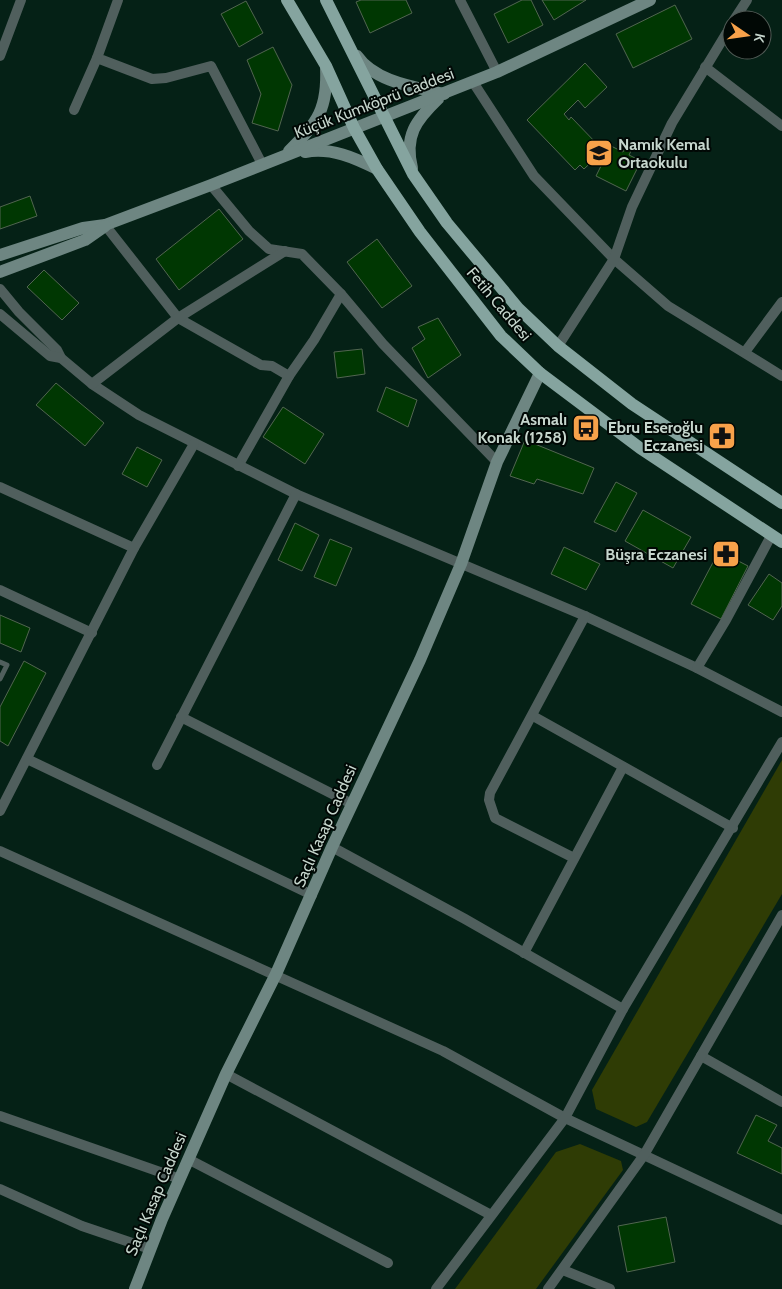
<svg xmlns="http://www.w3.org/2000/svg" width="782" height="1289" font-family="Cabin,sans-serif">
	<rect width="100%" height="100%" fill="#052116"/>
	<g fill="#2f3c05">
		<polygon points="782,760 782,894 647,1122 636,1127 596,1109 592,1090"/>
		<polygon points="580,1144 621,1161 623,1170 536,1289 455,1289 556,1152"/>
	</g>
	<g fill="#003702" stroke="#516550">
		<polygon points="361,0 406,0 412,13 370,33 356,2"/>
		<polygon points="522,0 531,0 543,25 508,43 494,14"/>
		<polygon points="542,0 586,0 554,20"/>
		<polygon points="246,1 263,33 239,47 221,14"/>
		<polygon points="675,5 692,39 633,68 616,34"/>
		<polygon points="273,47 292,85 278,131 252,123 261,94 247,60"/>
		<polygon points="585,63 607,87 585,108 578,100 564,114 569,120 571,117 599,146 597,149 601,153 584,169 580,165 575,170 527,120"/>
		<polygon points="611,146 623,152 625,148 631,151 629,155 641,161 626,191 596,176"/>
		<polygon points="30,196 37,216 0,229 0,207"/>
		<polygon points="219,209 243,239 179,290 156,259"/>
		<polygon points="377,239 412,286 382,308 347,262"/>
		<polygon points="44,270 79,303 62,320 27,287"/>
		<polygon points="438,318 461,355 428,378 412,348 425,339 418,327"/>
		<polygon points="362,349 365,374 337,378 334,352"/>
		<polygon points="56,383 104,423 85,446 36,405"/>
		<polygon points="386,387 417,400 408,427 377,411"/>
		<polygon points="283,407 324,434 305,464 263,437"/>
		<polygon points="525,440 594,468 583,494 537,479 534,484 510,476"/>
		<polygon points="137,447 162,460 147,487 122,474"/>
		<polygon points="616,482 637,493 616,532 594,522"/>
		<polygon points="643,510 691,537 673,568 625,541"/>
		<polygon points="295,523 319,535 302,571 278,560"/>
		<polygon points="330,539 352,548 336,586 314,577"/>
		<polygon points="564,547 600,564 586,590 551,574"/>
		<polygon points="719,551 748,566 721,619 691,604"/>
		<polygon points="769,574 782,583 782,606 773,620 748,605"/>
		<polygon points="0,615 30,628 21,652 0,643"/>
		<polygon points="24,661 46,673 8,746 0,741 0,707"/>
		<polygon points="756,1115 777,1125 768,1141 782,1148 782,1174 737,1153"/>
		<polygon points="666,1217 675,1262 627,1272 618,1226"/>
	</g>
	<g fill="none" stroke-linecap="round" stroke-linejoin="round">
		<polyline stroke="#505f5d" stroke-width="5" points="0,662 7,665 0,679"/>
		<g stroke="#505f5d" stroke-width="10">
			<polyline points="118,0 97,58 152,79 166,78 211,66 262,164"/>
			<polyline points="460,0 497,72"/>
			<polyline points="734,20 747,0"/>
			<polyline points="0,56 21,0"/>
			<polyline points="705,67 782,126"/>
			<polyline points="473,82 534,176 614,259 668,306 782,376"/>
			<polyline points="74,110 97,58"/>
			<polyline points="211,185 249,231 269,249 302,254 341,294 314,340 289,376 238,466"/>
			<polyline points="105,225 178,318 261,365 272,366 289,376"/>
			<polyline points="0,289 19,312 57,350 61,358 92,384 139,415 296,494 585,616 697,668 782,712"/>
			<polyline points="341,294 383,344 497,462"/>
			<polyline points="0,314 50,356 61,358"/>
			<polyline points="558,346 614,259 632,207 672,123 732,24"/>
			<polyline points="745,352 782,302"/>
			<polyline points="92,384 178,318 285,251"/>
			<polyline points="0,487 134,548"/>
			<polyline points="0,590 92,633"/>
			<polyline points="697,668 726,620 771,536"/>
			<polyline points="533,716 733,828"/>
			<polyline points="181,717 352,804"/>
			<polyline points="27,759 312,895"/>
			<polyline points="157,765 296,494"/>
			<polyline points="0,811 134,548 194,444"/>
			<polyline points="332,847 465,919 623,1009"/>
			<polyline points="0,851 443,1051 565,1118 782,1220"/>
			<polyline points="574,858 495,818 489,800 490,793 585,616"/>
			<polyline points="524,953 623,767"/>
			<polyline points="701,1056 782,1102"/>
			<polyline points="226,1074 491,1215"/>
			<polyline points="0,1116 180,1179"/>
			<polyline points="188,1159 388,1263"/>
			<polyline points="0,1189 82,1226 150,1249"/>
			<polyline points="563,1270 610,1289"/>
			<polyline points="436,1289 565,1118 623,1009 782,742"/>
			<polyline points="548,1289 644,1155 782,915"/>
		</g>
		<g stroke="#6e8682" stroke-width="12">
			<path d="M357,56C375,82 415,87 444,94"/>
			<path d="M289,151C318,123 328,108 326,67"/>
			<path d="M305,152C331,147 355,158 377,169"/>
			<path d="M412,168C404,136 416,120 438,99"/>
			<polyline points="0,255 83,228 105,225 211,185 497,72 650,0"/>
			<polyline points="0,272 85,240 105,226"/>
			<polyline points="135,1289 162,1219 226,1074 276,974 332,847 420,660 461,564 497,462 540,373"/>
		</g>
		<g stroke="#85a49f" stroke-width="12">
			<polyline points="287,0 326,66 354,128 377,169 420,232 501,336 540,373 640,448 782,542"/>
			<polyline points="326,0 413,174 447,223 518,308 558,346 632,404 782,503"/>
		</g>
	</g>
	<defs>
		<g id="school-square" transform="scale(1.4375)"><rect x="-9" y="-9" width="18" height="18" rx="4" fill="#f7a14a" stroke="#010805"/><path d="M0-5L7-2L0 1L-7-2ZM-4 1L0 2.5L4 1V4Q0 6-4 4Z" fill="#111"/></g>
		<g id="bus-square" transform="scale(1.4375)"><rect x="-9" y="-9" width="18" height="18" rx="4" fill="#f7a14a" stroke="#010805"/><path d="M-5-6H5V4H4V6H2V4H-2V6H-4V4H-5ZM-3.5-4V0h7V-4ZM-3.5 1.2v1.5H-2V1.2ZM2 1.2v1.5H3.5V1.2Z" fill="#111"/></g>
		<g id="pharmacy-square" transform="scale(1.4375)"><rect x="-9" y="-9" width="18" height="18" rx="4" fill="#f7a14a" stroke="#010805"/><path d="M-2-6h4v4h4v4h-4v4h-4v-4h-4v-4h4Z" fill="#111"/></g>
	</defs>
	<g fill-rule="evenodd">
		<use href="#school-square" x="599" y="153"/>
		<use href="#bus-square" x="586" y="428"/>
		<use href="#pharmacy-square" x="722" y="436"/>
		<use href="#pharmacy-square" x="726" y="554"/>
	</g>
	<g text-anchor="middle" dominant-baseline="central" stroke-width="4" stroke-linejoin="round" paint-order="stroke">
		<g font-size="16" fill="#c6d6cd" stroke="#010805">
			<text transform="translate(374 103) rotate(-21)">Küçük Kumköprü Caddesi</text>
			<text transform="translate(499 304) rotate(50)">Fetih Caddesi</text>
			<text transform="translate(325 826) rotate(-66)">Saçlı Kasap Caddesi</text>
			<text transform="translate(156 1194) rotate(-67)">Saçlı Kasap Caddesi</text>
		</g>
		<g font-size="16" font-weight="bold" fill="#c6d6cd" stroke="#010805" text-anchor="end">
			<text x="618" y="144" text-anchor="start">Namık Kemal<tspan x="618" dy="18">Ortaokulu</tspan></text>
			<text x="567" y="419">Asmalı<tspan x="567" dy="18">Konak (1258)</tspan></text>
			<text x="703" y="427">Ebru Eseroğlu<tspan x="703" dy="18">Eczanesi</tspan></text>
			<text x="707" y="554">Büşra Eczanesi</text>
		</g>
	</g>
	<g transform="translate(747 35) rotate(103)"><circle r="24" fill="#010805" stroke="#505a55"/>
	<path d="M0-4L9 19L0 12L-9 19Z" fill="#f7a14a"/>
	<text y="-8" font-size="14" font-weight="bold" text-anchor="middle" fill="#c6d6cd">K</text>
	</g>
</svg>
